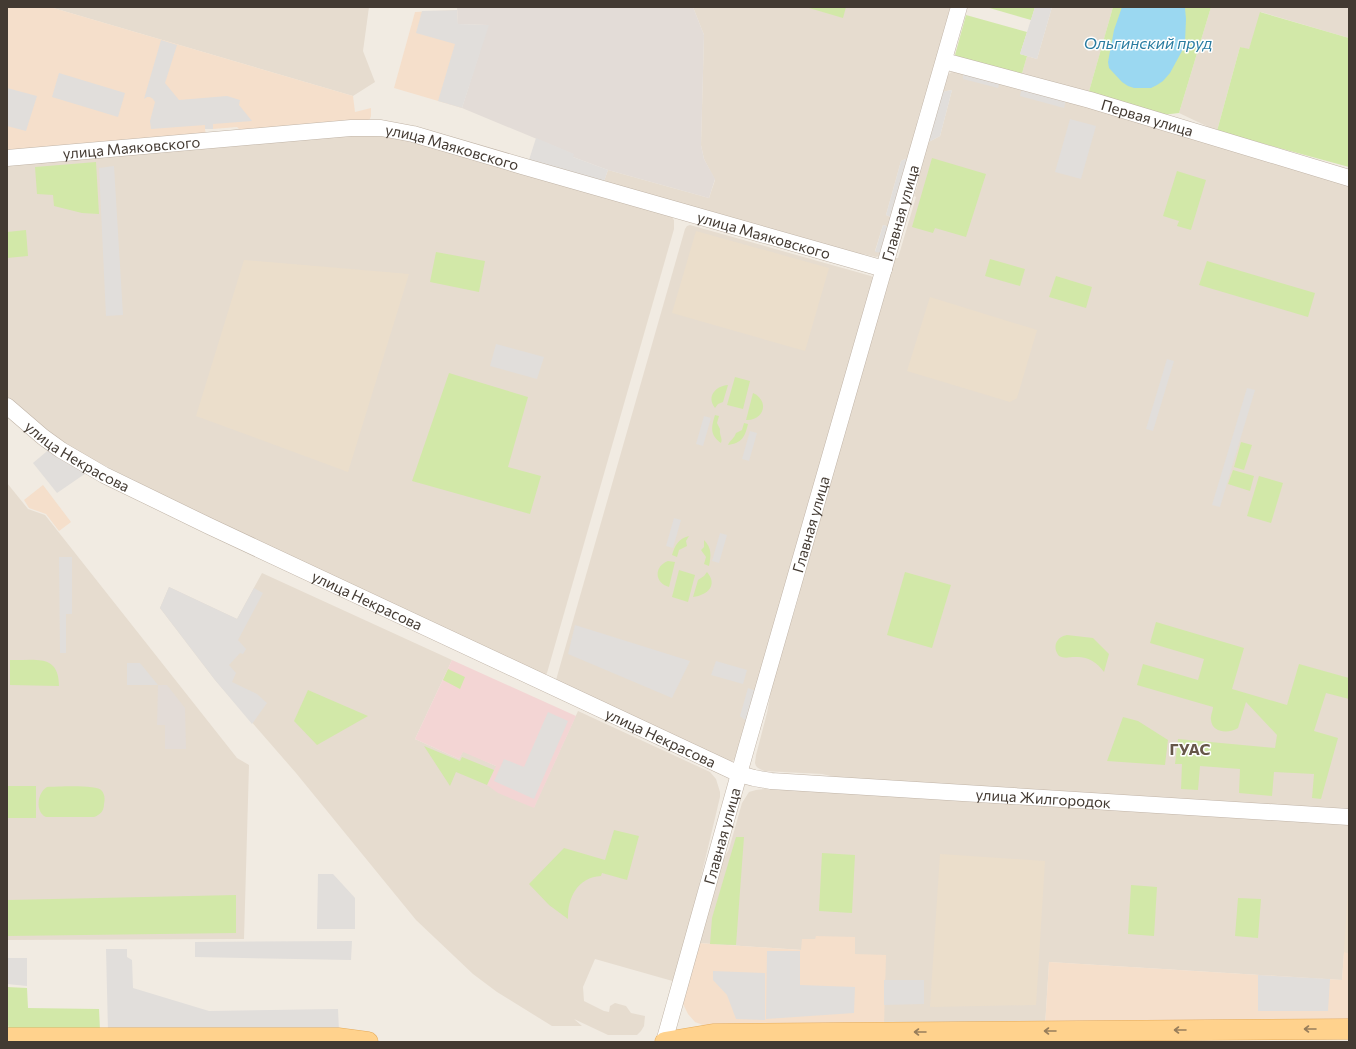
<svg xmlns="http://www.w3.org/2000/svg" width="1356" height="1049" font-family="Commissioner,sans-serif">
	<rect width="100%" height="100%" fill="#f1ebe2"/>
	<g fill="#e6dccf">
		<polygon points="50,7 369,7 363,51 375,82 353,96"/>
		<polygon points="693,7 953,7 927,99 921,108 917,122 917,131 910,157 901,161 886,215 893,218 890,227 883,225 875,251 883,253 880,256 876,257 863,254 859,256 603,184 608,170 709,198 715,180 704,159 701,145 704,35"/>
		<polygon points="1052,7 1113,7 1088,95 1021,77 1027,56 1037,59"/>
		<polygon points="1211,7 1349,7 1349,38 1261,12 1249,50 1240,47 1217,131 1179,113"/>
		<polygon points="953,71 1098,109 1349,184 1349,811 847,780 822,774 764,771 758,768 756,766 755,763 756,755 767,713 771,691 786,630 793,616 799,596 800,581 895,258 898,258 916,197 914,196 918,183 918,171 925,144 940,136 952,90 941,92 946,78 949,74"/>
		<polygon points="352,135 395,137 671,216 674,220 674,229 547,673 545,675 279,553 64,445 12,403 7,398 7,164"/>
		<polygon points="690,225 871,276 873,278 736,758 731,762 556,680 685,229 687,226"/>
		<polygon points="7,483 28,509 45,515 237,758 249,765 244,939 7,940"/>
		<polygon points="262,573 452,660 415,739 459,759 463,751 496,766 534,807 578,711 710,772 716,779 720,792 720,797 676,982 595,959 583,987 584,1001 604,1011 609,1012 610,1006 615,1003 626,1006 631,1013 645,1016 644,1026 641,1031 637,1035 608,1035 574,1019 582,1026 552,1026 497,992 473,974 416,920 296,773 215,680 160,608 169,587 237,619"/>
		<polygon points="765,789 925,796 1349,823 1349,953 1344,953 1342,980 1049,962 1045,1027 884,1026 884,1005 854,954 816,936 816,939 802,939 802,950 698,943 718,869 729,849 742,803 749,792 756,790"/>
	</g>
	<g fill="#f5dfcb">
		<polygon points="7,7 50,7 353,96 355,112 371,108 371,116 370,119 366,121 242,132 237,127 213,129 205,129 206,135 7,152"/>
		<polygon points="457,10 462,108 394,88 415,12"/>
		<polygon points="43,485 71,522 59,531 46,514 29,508 24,500"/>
		<polygon points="816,936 855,937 855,954 886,955 884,1026 703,1025 695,1022 688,1014 682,1002 698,943 801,950 802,939 815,939"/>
		<polygon points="1344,952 1349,953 1349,1025 1045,1027 1049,962 1342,980"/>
	</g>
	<g fill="#e3dcd7">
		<polygon points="457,7 693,7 704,35 701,145 704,159 715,179 709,198 608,170 573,157 573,154 462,108 488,25 458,24"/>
		<polygon points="158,685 167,685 185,708 186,749 165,749 165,725 157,725"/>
	</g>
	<g fill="#ebdecb">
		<polygon points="696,231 829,268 805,351 672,313"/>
		<polygon points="244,260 409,274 348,472 196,416"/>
		<polygon points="930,297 1037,330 1017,398 1010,402 907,371"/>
		<polygon points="940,854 1045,861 1036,1005 930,1007"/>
		<polygon points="1349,871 1349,953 1344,952"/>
	</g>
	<polygon fill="#f3d5d4" points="452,660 576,716 534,808 498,793 487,785 496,766 463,752 459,759 415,739"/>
	<g fill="#d2e8a8">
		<polygon points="809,7 846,7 843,18 809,8"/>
		<polygon points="986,7 1035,7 1031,20"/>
		<polygon points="1113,7 1211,7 1179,113 1162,115 1088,95"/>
		<polygon points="1260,12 1349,38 1349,167 1217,131 1240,47 1249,49"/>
		<polygon points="966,15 1027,32 1020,54 1027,56 1021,77 967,61 955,55"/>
		<polygon points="932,158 986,174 966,237 935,228 933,233 912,227"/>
		<polygon points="96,162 99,214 82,213 54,206 53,195 37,194 35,167"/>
		<polygon points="1177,171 1206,180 1191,230 1177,226 1179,221 1163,216"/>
		<polygon points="26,230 28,256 7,258 7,232"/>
		<polygon points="436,252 485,261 479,292 430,282"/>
		<polygon points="990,259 1025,269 1020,286 985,276"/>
		<polygon points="1207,261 1315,293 1308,317 1199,285"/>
		<polygon points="1056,276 1092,287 1086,308 1049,297"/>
		<polygon points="449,373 528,397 508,467 541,476 530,514 412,481"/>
		<polygon points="735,377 750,381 743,409 727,405"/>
		<path d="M728,385L723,402L718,404L715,408C706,396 716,386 728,385Z"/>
		<path d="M753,393C770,401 764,421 746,420Z"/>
		<path d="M715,415L719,416L717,423L720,429C719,435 723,438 721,443C710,435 711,428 715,415Z"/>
		<path d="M744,423L748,424C745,437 742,443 728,445C730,440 734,439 736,433L742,430Z"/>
		<polygon points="1241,442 1252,445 1244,470 1234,467"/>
		<polygon points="1233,470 1254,476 1250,491 1228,484"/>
		<polygon points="1259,476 1283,483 1271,523 1247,516"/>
		<path d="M689,536L686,541L687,546L679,550L677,557L672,555C675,545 678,539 689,536Z"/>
		<path d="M704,540C712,548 711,556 709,566L704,564L706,557L701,550L704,547Z"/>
		<path d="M668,561L675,562L669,587C654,583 654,566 668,561Z"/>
		<polygon points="679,570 695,575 688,602 672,597"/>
		<path d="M707,572C718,585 708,595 693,597L698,580L704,576Z"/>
		<polygon points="905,572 951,585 932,648 887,635"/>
		<path d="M1156,622L1244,648L1232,689L1287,705L1299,664L1349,678V699L1326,693L1314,731L1338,738L1321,799L1312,798L1314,774L1274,772L1272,796L1239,793L1240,769L1200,766L1198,790L1181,789L1182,764H1175L1178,739L1275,748L1277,735L1246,702L1238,728C1229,734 1212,733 1211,720C1210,716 1213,711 1213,707L1137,685L1143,664L1198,680L1204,659L1150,643Z"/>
		<path d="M1067,635L1093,638L1109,654L1104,672C1097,662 1087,656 1075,657C1069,657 1065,659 1059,656C1052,647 1056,637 1067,635Z"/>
		<path d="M10,660C34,661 59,653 59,686L10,685Z"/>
		<polygon points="448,669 465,677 460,689 443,680"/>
		<polygon points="308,690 368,716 317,745 294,721"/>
		<polygon points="1123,717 1138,721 1168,740 1165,765 1107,761"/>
		<polygon points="424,746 460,761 462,757 494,770 487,785 456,772 450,786"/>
		<rect x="7" y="786" width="29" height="32"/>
		<path d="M47,787C57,787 97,784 102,791C105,795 105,800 104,804C104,811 100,815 94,817H46C35,812 37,793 47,787Z"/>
		<path d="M614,830L639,836L627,880L602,873L601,876C578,877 567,898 568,919L549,905L529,884L564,848L605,860Z"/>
		<polygon points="736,837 744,837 736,945 710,944 712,918"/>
		<polygon points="822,853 855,855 852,913 819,911"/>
		<polygon points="1131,885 1157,887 1154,936 1128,934"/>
		<polygon points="236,895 236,933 7,936 7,900"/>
		<polygon points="1238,898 1261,899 1258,938 1235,936"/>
		<polygon points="7,987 27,988 28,1008 99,1009 100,1030 9,1031 7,1018"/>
	</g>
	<g fill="#e1dedb">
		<polygon points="1035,7 1052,7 1037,59 1020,54"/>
		<polygon points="457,10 458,24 489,25 462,108 438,101 455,44 416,33 422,11"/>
		<polygon points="161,40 177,45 165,83 179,100 227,96 240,100 239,105 252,121 213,124 213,129 205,129 205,125 151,129 150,121 155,102 153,99 150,97 147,97 144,99"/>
		<polygon points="963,72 1000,82 998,88 963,79"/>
		<polygon points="59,73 125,93 118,117 52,97"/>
		<polygon points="7,88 37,96 26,131 7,126"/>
		<polygon points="1022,88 1066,100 1064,108 1020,96"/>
		<polygon points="952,90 940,136 925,144 941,92"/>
		<polygon points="1070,119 1096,126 1081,179 1055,172"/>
		<polygon points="536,138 574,154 573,157 608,170 603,184 529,160"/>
		<polygon points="910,157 893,218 886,215 901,161"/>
		<polygon points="114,166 123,315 106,316 99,168"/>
		<polygon points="883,225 890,227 883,253 875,252"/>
		<polygon points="496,344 544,357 537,379 490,366"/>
		<polygon points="1167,359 1174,361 1153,431 1146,429"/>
		<polygon points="1247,388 1255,390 1220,507 1212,505"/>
		<polygon points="704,416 711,418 703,446 696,444"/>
		<polygon points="750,431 757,433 749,461 742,459"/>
		<polygon points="52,447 89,471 57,493 33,463"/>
		<polygon points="674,518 681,520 673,548 666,546"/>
		<polygon points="720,533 727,535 719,563 712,561"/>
		<polygon points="59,557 72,557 72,614 66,614 66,653 60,653"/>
		<polygon points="169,587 237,619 254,588 263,593 238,640 246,649 243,654 240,653 229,665 236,673 232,682 257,694 267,703 252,724 215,680 160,608"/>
		<polygon points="575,625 690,661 672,698 568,654"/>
		<polygon points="716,661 747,670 743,684 711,675"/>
		<polygon points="127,663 140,663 158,685 127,685"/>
		<polygon points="748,688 756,691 747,722 740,716"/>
		<polygon points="548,712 568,721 534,799 494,781 504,759 524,767"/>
		<polygon points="318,874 333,874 355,898 355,929 317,929"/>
		<polygon points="352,941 351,960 195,957 195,942"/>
		<polygon points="106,949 127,949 127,957 132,960 133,988 209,1011 338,1009 339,1031 108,1031"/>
		<polygon points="767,951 800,951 800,985 855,987 854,1013 766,1019"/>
		<polygon points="7,958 27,958 27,986 7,984"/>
		<polygon points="713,971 765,973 765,1020 736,1019 727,995 713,980"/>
		<polygon points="1258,975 1330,979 1328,1011 1258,1011"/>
		<polygon points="884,980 924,980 924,1004 884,1005"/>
	</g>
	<polygon fill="#9bd8f1" points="1122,7 1185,8 1186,19 1185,42 1182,51 1170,73 1163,81 1157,85 1151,88 1134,88 1128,86 1122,82 1109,68 1108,62 1114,30"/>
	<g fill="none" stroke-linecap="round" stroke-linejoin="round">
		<g stroke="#c0b4a7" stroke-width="17">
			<g id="minor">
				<path id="s1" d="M944,61L1090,100L1349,178"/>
				<path id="s2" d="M7,158L351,128H381L413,134L522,166L884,269"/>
				<path id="s3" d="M7,406L43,437L61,450L104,475L209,526L739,774L754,778L771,781L1349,817"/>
				<path id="s4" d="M664,1042L746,749L959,7"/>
			</g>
		</g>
		<g stroke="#e6ac5b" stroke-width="21">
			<g id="major">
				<polyline points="7,1038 338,1038 368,1042"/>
				<polyline points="665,1042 713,1034 1349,1029"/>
			</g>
		</g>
		<use href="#minor" stroke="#fff" stroke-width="16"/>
		<use href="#major" stroke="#ffd28d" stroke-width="20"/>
	</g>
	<defs><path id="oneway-shaft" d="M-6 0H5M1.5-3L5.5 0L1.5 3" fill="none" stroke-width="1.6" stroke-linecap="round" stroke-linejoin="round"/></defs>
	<g stroke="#987e5b">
		<use href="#oneway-shaft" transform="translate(1310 1029) rotate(180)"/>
		<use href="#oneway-shaft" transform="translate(1180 1030) rotate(180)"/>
		<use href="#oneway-shaft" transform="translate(1050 1031) rotate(180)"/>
		<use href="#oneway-shaft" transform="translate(920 1032) rotate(180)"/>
	</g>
	<g text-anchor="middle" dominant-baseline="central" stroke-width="3" stroke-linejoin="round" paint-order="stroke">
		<g font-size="15" fill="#433a32" stroke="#fff">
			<text stroke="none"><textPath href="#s1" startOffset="211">Первая улица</textPath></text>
			<text stroke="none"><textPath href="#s2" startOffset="125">улица Маяковского</textPath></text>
			<text stroke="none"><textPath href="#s2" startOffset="449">улица Маяковского</textPath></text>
			<text stroke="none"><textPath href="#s4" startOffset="862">Главная улица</textPath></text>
			<text stroke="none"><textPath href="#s2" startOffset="773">улица Маяковского</textPath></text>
			<text stroke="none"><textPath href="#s3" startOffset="87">улица Некрасова</textPath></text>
			<text stroke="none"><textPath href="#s4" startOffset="538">Главная улица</textPath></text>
			<text stroke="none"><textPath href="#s3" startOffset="411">улица Некрасова</textPath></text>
			<text stroke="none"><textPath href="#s3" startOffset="735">улица Некрасова</textPath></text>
			<text stroke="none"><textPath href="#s3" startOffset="1127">улица Жилгородок</textPath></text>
			<text stroke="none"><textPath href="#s4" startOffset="214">Главная улица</textPath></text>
		</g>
		<g font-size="16" font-style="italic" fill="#287ba0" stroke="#fff">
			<text x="1148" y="42">Ольгинский пруд</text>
		</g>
		<g font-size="16" font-weight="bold" fill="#665749" stroke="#fff">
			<text x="1190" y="748">ГУАС</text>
		</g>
	</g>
	<rect width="1356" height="1049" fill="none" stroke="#433a32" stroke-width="16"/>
</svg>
